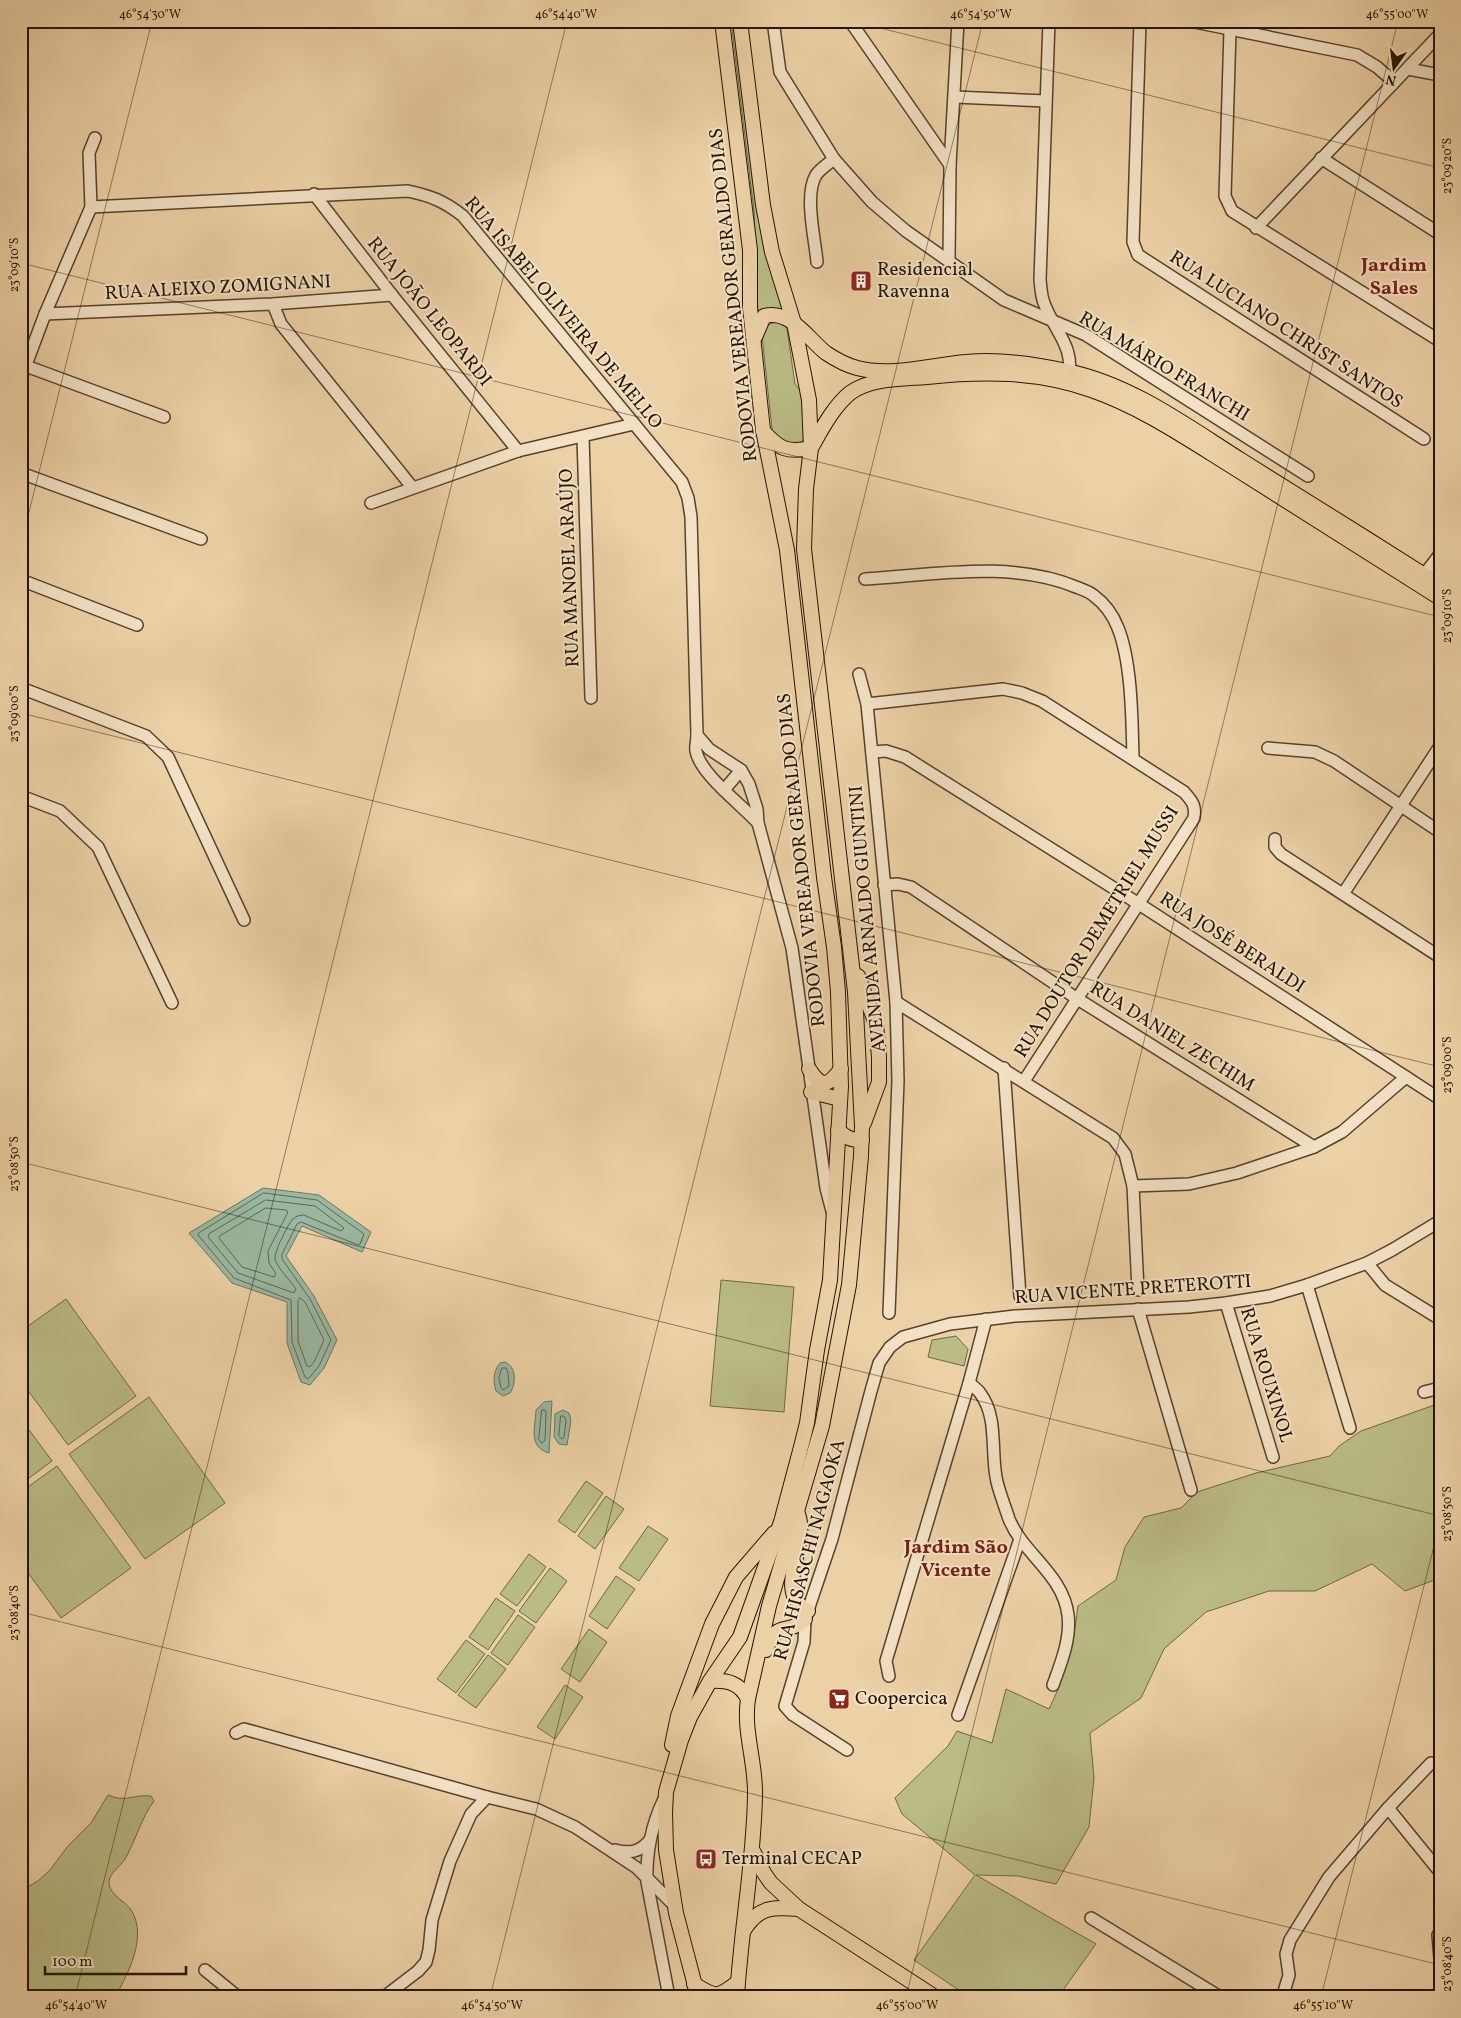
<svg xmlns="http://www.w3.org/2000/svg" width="1461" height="2018" font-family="Vollkorn,serif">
	<rect width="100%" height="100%" fill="#edd1a6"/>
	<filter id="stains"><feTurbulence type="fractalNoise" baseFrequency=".004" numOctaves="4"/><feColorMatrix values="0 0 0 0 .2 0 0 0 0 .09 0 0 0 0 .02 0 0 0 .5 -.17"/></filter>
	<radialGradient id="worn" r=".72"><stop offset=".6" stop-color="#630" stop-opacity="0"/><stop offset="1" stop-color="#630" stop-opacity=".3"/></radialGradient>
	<g fill="#babb85" stroke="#6e6844">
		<polygon points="731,21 736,21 786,310 774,308 758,315 754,211"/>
		<polygon points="777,321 785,325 787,329 795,384 803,394 806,424 803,441 794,446 773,438 762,336 764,327"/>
		<polygon points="721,1280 794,1287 784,1412 710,1406"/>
		<polygon points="66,1299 136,1396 68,1445 21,1381 21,1331"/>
		<polygon points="956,1336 968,1349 964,1366 928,1357 932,1340"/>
		<polygon points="149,1397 225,1503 145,1559 69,1454"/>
		<path d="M1440,1403V1578L1405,1591L1372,1564L1315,1591H1269L1206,1612L1164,1649L1141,1698L1090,1733L1094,1778L1089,1827L1056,1884L1018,1876L976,1875L1096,1944L1058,1997H969L914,1960L975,1875L902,1814L895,1798L948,1746L957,1731L992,1743L1006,1689L1049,1709C1065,1677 1074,1642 1078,1606L1116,1580L1125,1547L1144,1517L1181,1508L1197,1492L1256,1473L1330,1456L1339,1446L1361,1431Z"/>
		<polygon points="21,1419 52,1461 21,1484"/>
		<polygon points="57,1466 131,1568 61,1618 21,1563 21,1492"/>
		<polygon points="586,1481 603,1493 575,1533 558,1521"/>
		<polygon points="606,1496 624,1509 595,1549 578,1536"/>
		<polygon points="648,1526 668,1539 639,1581 619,1568"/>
		<polygon points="529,1554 546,1567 517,1606 500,1594"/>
		<polygon points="550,1568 567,1581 536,1623 519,1611"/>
		<polygon points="616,1576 635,1589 607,1629 589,1616"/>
		<polygon points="496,1598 515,1611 488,1650 469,1637"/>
		<polygon points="518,1615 535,1627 508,1665 491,1653"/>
		<polygon points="589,1629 607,1642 580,1682 561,1669"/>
		<polygon points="466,1640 485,1654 456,1693 437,1679"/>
		<polygon points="488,1655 506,1669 476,1708 458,1695"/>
		<polygon points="565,1685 583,1697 555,1739 537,1727"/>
		<path d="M108,1795C125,1803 134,1794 151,1796L154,1801C141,1818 136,1840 125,1859C120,1867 108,1874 109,1884C111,1896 125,1901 131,1910C148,1936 128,1974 115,1997H21V1889H24L38,1881L50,1870L68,1846L91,1823Z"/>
	</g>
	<g fill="#9ab8a1" stroke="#6a7662">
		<polygon points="263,1188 319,1195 371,1232 362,1252 302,1226 286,1256 314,1296 337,1340 324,1368 310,1385 301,1382 287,1343 287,1302 232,1283 189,1233"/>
		<path d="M505,1362C517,1367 516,1384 510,1393L503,1396L496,1391C493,1380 493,1372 500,1363Z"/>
		<path d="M552,1401L549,1453C528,1447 535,1428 536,1410L544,1402Z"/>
		<polygon points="563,1410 569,1413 571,1420 567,1445 559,1444 554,1437 555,1414"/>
	</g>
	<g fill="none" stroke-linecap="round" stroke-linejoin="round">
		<g stroke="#5e6652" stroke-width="1">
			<polygon points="264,1193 317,1200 364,1234 360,1244 358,1245 301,1222 297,1224 282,1254 282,1259 310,1299 331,1340 319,1366 308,1379 305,1377 292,1342 291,1300 234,1278 198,1235 199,1233"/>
			<path d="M266,1200L315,1206L344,1228L341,1231L304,1215C300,1215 296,1216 293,1219C288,1224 274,1252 275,1259C278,1269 290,1280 296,1289L294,1293L238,1273L208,1237L209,1234Z"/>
			<polygon points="266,1208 286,1210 288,1212 268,1251 269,1263 276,1274 274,1277 242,1267 219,1238 220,1236"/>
			<polygon points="300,1298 305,1302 324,1340 314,1362 310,1367 307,1366 298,1341 298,1301"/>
			<polygon points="502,1368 506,1368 508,1373 509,1386 503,1390 501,1388 499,1378"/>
			<polygon points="542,1410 545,1410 546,1412 545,1440 542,1443 539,1440"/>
			<polygon points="561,1416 564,1416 566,1420 564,1437 562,1439 559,1436"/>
		</g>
		<g stroke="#54432c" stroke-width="14">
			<g id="minor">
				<polyline points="773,21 780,72 834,159 872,202 906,231 1004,300 1086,335 1308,476"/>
				<polyline points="850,21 950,165"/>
				<path d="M1049,21L1040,280C1041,287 1041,296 1044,303C1054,331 1076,347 1068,380"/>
				<polyline points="1140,21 1133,242 1138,255 1424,439"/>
				<polyline points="1190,21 1357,55 1377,67 1394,82"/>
				<polyline points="1230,30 1225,196 1232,211 1440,341"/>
				<polyline points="1408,69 1440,75"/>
				<polyline points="955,97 1046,101"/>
				<polyline points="1321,158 1440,234"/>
				<polyline points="314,194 392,295 518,451"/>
				<path d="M91,207L408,191C431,196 444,201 463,216L682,482L688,498L691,517L697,735C697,740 695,747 696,751C700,774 742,805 758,823"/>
				<polyline points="1256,228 1440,34"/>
				<polyline points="949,260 950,165 958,21"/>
				<path d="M817,262C815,239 804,195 816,175C820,169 828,164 834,159"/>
				<polyline points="273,304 281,324 412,487"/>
				<polyline points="45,314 273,304 392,295"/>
				<polyline points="26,366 164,417"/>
				<polyline points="21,378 45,314 91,207 89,153 95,138"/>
				<polyline points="583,437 591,698"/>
				<polyline points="21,473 201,539"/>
				<polyline points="371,503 518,451 634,424"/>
				<polyline points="1424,575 1440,554"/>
				<path d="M865,579C933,575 1012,560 1076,587C1081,589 1088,591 1093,595C1104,603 1113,615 1118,628C1132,663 1132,721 1133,759"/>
				<polyline points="21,580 137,625"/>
				<polyline points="859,674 867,704 896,1002 898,1081 889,1313"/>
				<polyline points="21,688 146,736 168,757 244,920"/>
				<path d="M867,704L1003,689L1022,693L1042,701L1184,792C1192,801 1196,805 1194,818L1024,1081"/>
				<polyline points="697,735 709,749 741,770 749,784 757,809 758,823 792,948 826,1188 832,1211"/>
				<polyline points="1268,748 1315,752 1334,761 1440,832"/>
				<polyline points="872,752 886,751 905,757 1139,904 1440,1099"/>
				<polyline points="724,790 741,770"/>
				<polyline points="21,796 60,811 98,847 172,1003"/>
				<polyline points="1275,839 1275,847 1281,854 1440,957"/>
				<polyline points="884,885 898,884 911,887 1076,998 1314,1147"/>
				<polyline points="1343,894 1440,746"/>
				<polyline points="896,1002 1113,1138 1125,1154 1133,1186 1138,1290"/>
				<polyline points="1004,1068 1020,1296"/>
				<polyline points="1133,1186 1189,1184 1237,1173 1314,1147 1342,1132 1406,1077"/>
				<polyline points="1367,1263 1385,1285 1440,1319"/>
				<polyline points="1307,1285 1350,1428"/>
				<polyline points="1226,1303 1273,1457"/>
				<polyline points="1138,1309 1191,1490"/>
				<path d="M969,1383C973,1386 978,1390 980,1393C999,1418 990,1454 997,1482C1000,1494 1005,1507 1009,1519C1023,1554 1063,1574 1068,1615C1071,1639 1061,1663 1053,1685"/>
				<polyline points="1424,1392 1440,1388"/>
				<polyline points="889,1676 886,1661 969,1383 986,1319"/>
				<polyline points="958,1715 1020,1539"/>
				<polyline points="236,1733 244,1729 487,1797 536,1809 575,1827 637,1868 675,1906"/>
				<polyline points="847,1750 793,1715 785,1706 804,1642 805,1619 832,1539 871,1391 879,1363 890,1347 903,1337 950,1324 1015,1316 1189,1307 1226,1303 1270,1296 1307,1285 1367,1263 1392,1250 1440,1221"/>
				<path d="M664,1799C651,1826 646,1852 647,1882L669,1997"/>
				<polyline points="1388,1808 1440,1872"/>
				<path d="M615,1850C630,1854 640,1852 650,1840"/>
				<polyline points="1091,1918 1220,1997"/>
				<polyline points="1438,1935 1440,1958"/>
				<polyline points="205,1970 238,1997"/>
				<polyline points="384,1997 418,1971 426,1962 429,1950 432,1920 450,1861 471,1814 487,1797"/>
				<polyline points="916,1997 922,1988"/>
				<polyline points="1280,1997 1283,1995 1289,1975 1286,1954 1290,1940 1329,1877 1388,1808 1431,1763"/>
			</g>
		</g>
		<g stroke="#211403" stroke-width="16">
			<g id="major">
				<path d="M755,337L764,316C791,309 808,339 826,353C835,359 846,365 857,368C891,377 931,365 966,362C1000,359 1033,364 1067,371C1131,384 1187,426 1241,460C1307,501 1374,543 1440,585"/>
				<path d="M763,431C779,449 787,453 811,448C822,429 833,407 850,393C871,378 902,379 927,377C983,371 1037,371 1091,390C1143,408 1189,440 1236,469C1304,512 1372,555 1440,598"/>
				<polyline points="858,976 876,1024 879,1057 879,1082 864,1123"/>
				<path d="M809,1069C822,1089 828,1086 841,1069"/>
				<polyline points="811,1092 840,1099"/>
				<path d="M838,1130C846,1138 851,1140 862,1140"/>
				<path d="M798,1514C810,1544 772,1592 808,1611"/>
				<path d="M766,1650C777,1618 787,1637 805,1619"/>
				<path d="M710,1681C728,1680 740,1683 748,1699"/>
				<polyline points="672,1745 678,1716 712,1624 736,1577 774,1533"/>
				<polyline points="752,1849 764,1873 771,1883 799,1909 935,1997"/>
				<path d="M744,1930C759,1906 773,1907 799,1909"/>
				<path d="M694,1984C716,1998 717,1998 738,1982"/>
				<polyline points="698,1997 676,1913 666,1850 665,1813 666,1792 681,1740 690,1717 710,1681 740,1637 781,1522 801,1447 807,1423 817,1350 830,1280 841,1086 838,992 834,947 824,877 787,550 763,430 750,308 750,250 722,21"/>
				<path d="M737,1997C741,1929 754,1862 755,1795C756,1763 743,1731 748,1699L769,1606L822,1426L849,1285L861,1156L862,1126L855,992L804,549L806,489L811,448L809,400L794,323L772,252L763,205L740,21"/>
			</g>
		</g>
		<use href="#minor" stroke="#f3e1c5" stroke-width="11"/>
		<use href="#major" stroke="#edd1a6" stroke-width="14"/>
	</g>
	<path fill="none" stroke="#211403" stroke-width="1" stroke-opacity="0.45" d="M852,21L1440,168M21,263L1440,617M21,544L152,21M21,713L1440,1067M21,1162L1440,1516M21,1612L1440,1965M75,1997L567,21M490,1997L983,21M906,1997L1398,21M1321,1997L1440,1522"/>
	<defs>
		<g id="building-square" transform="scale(1.125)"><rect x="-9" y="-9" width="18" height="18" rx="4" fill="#8f2418" stroke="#f3e1c5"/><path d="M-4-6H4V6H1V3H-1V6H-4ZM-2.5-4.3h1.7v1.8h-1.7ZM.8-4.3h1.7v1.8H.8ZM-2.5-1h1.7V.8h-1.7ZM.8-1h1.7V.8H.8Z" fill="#fff"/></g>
		<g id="supermarket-square" transform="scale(1.125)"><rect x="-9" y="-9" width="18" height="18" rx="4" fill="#8f2418" stroke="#f3e1c5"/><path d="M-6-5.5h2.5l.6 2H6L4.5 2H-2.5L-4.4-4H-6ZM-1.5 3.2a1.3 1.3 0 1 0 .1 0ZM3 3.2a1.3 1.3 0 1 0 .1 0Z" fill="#fff"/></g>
		<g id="bus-square" transform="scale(1.125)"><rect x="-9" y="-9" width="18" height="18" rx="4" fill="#8f2418" stroke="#f3e1c5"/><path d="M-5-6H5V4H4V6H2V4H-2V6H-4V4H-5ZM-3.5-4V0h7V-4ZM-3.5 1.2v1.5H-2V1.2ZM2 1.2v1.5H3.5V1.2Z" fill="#fff"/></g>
	</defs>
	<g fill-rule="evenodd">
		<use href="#building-square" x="861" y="281"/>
		<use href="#supermarket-square" x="839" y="1699"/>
		<use href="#bus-square" x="706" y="1859"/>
	</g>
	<g text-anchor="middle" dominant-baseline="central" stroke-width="4" stroke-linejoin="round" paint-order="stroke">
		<g font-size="19" fill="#211403" stroke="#f3e1c5" text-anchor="start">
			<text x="877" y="270">Residencial<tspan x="877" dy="22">Ravenna</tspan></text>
			<text x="855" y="1699">Coopercica</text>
			<text x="722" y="1859">Terminal CECAP</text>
		</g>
		<g font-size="19" fill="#211403" stroke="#f3e1c5">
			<text transform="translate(218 288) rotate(-3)">RUA ALEIXO ZOMIGNANI</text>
			<text transform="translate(734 295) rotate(-96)">RODOVIA VEREADOR GERALDO DIAS</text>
			<text transform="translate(429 312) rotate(51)">RUA JOÃO LEOPARDI</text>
			<text transform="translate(563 313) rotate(50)">RUA ISABEL OLIVEIRA DE MELLO</text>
			<text transform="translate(1286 330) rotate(33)">RUA LUCIANO CHRIST SANTOS</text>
			<text transform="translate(1164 367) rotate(31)">RUA MÁRIO FRANCHI</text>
			<text transform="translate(570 568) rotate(-92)">RUA MANOEL ARAÚJO</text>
			<text transform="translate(802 860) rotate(-96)">RODOVIA VEREADOR GERALDO DIAS</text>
			<text transform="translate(868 919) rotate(-95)">AVENIDA ARNALDO GIUNTINI</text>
			<text transform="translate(1097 932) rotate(-58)">RUA DOUTOR DEMETRIEL MUSSI</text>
			<text transform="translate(1232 943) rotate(33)">RUA JOSÉ BERALDI</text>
			<text transform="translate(1172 1037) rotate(32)">RUA DANIEL ZECHIM</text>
			<text transform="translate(1133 1290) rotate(-4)">RUA VICENTE PRETEROTTI</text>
			<text transform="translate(1266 1375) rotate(73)">RUA ROUXINOL</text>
			<text transform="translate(810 1550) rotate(-75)">RUA HISASCHI NAGAOKA</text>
		</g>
		<g font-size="20" font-weight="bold" fill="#7a1f14" stroke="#f3e1c5">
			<text x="1394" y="266">Jardim<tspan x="1394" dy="23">Sales</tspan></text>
			<text x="956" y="1548">Jardim São<tspan x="956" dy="23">Vicente</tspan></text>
		</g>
	</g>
	<rect width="1461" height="2018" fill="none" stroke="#edd1a6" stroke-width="55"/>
	<g transform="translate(1394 68) rotate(194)" stroke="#f3e1c5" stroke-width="4" paint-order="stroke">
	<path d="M0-4L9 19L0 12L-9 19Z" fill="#211403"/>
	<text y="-8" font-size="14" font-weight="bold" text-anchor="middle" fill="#211403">N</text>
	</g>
	<path d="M45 1966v8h141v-8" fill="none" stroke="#211403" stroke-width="2.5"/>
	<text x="52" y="1966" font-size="15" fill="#211403" stroke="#f3e1c5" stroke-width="4" paint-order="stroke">100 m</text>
	<rect x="28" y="28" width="1406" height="1962" fill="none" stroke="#211403" stroke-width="2"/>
	<g font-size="12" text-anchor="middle" fill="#211403">
		<text x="150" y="18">46°54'30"W</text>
		<text x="566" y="18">46°54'40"W</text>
		<text x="981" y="18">46°54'50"W</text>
		<text x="1397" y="18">46°55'00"W</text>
		<text transform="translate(1447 166) rotate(-90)" y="4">23°09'20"S</text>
		<text transform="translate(14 265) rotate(-90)" y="4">23°09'10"S</text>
		<text transform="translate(1447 616) rotate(-90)" y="4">23°09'10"S</text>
		<text transform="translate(14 714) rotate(-90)" y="4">23°09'00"S</text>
		<text transform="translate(1447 1065) rotate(-90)" y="4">23°09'00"S</text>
		<text transform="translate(14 1164) rotate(-90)" y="4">23°08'50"S</text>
		<text transform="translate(1447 1514) rotate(-90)" y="4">23°08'50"S</text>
		<text transform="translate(14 1613) rotate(-90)" y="4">23°08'40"S</text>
		<text transform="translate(1447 1964) rotate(-90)" y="4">23°08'40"S</text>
		<text x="76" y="2009">46°54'40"W</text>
		<text x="492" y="2009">46°54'50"W</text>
		<text x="907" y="2009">46°55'00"W</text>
		<text x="1323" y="2009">46°55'10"W</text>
	</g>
	<rect width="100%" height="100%" filter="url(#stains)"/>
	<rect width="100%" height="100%" fill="url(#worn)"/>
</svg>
